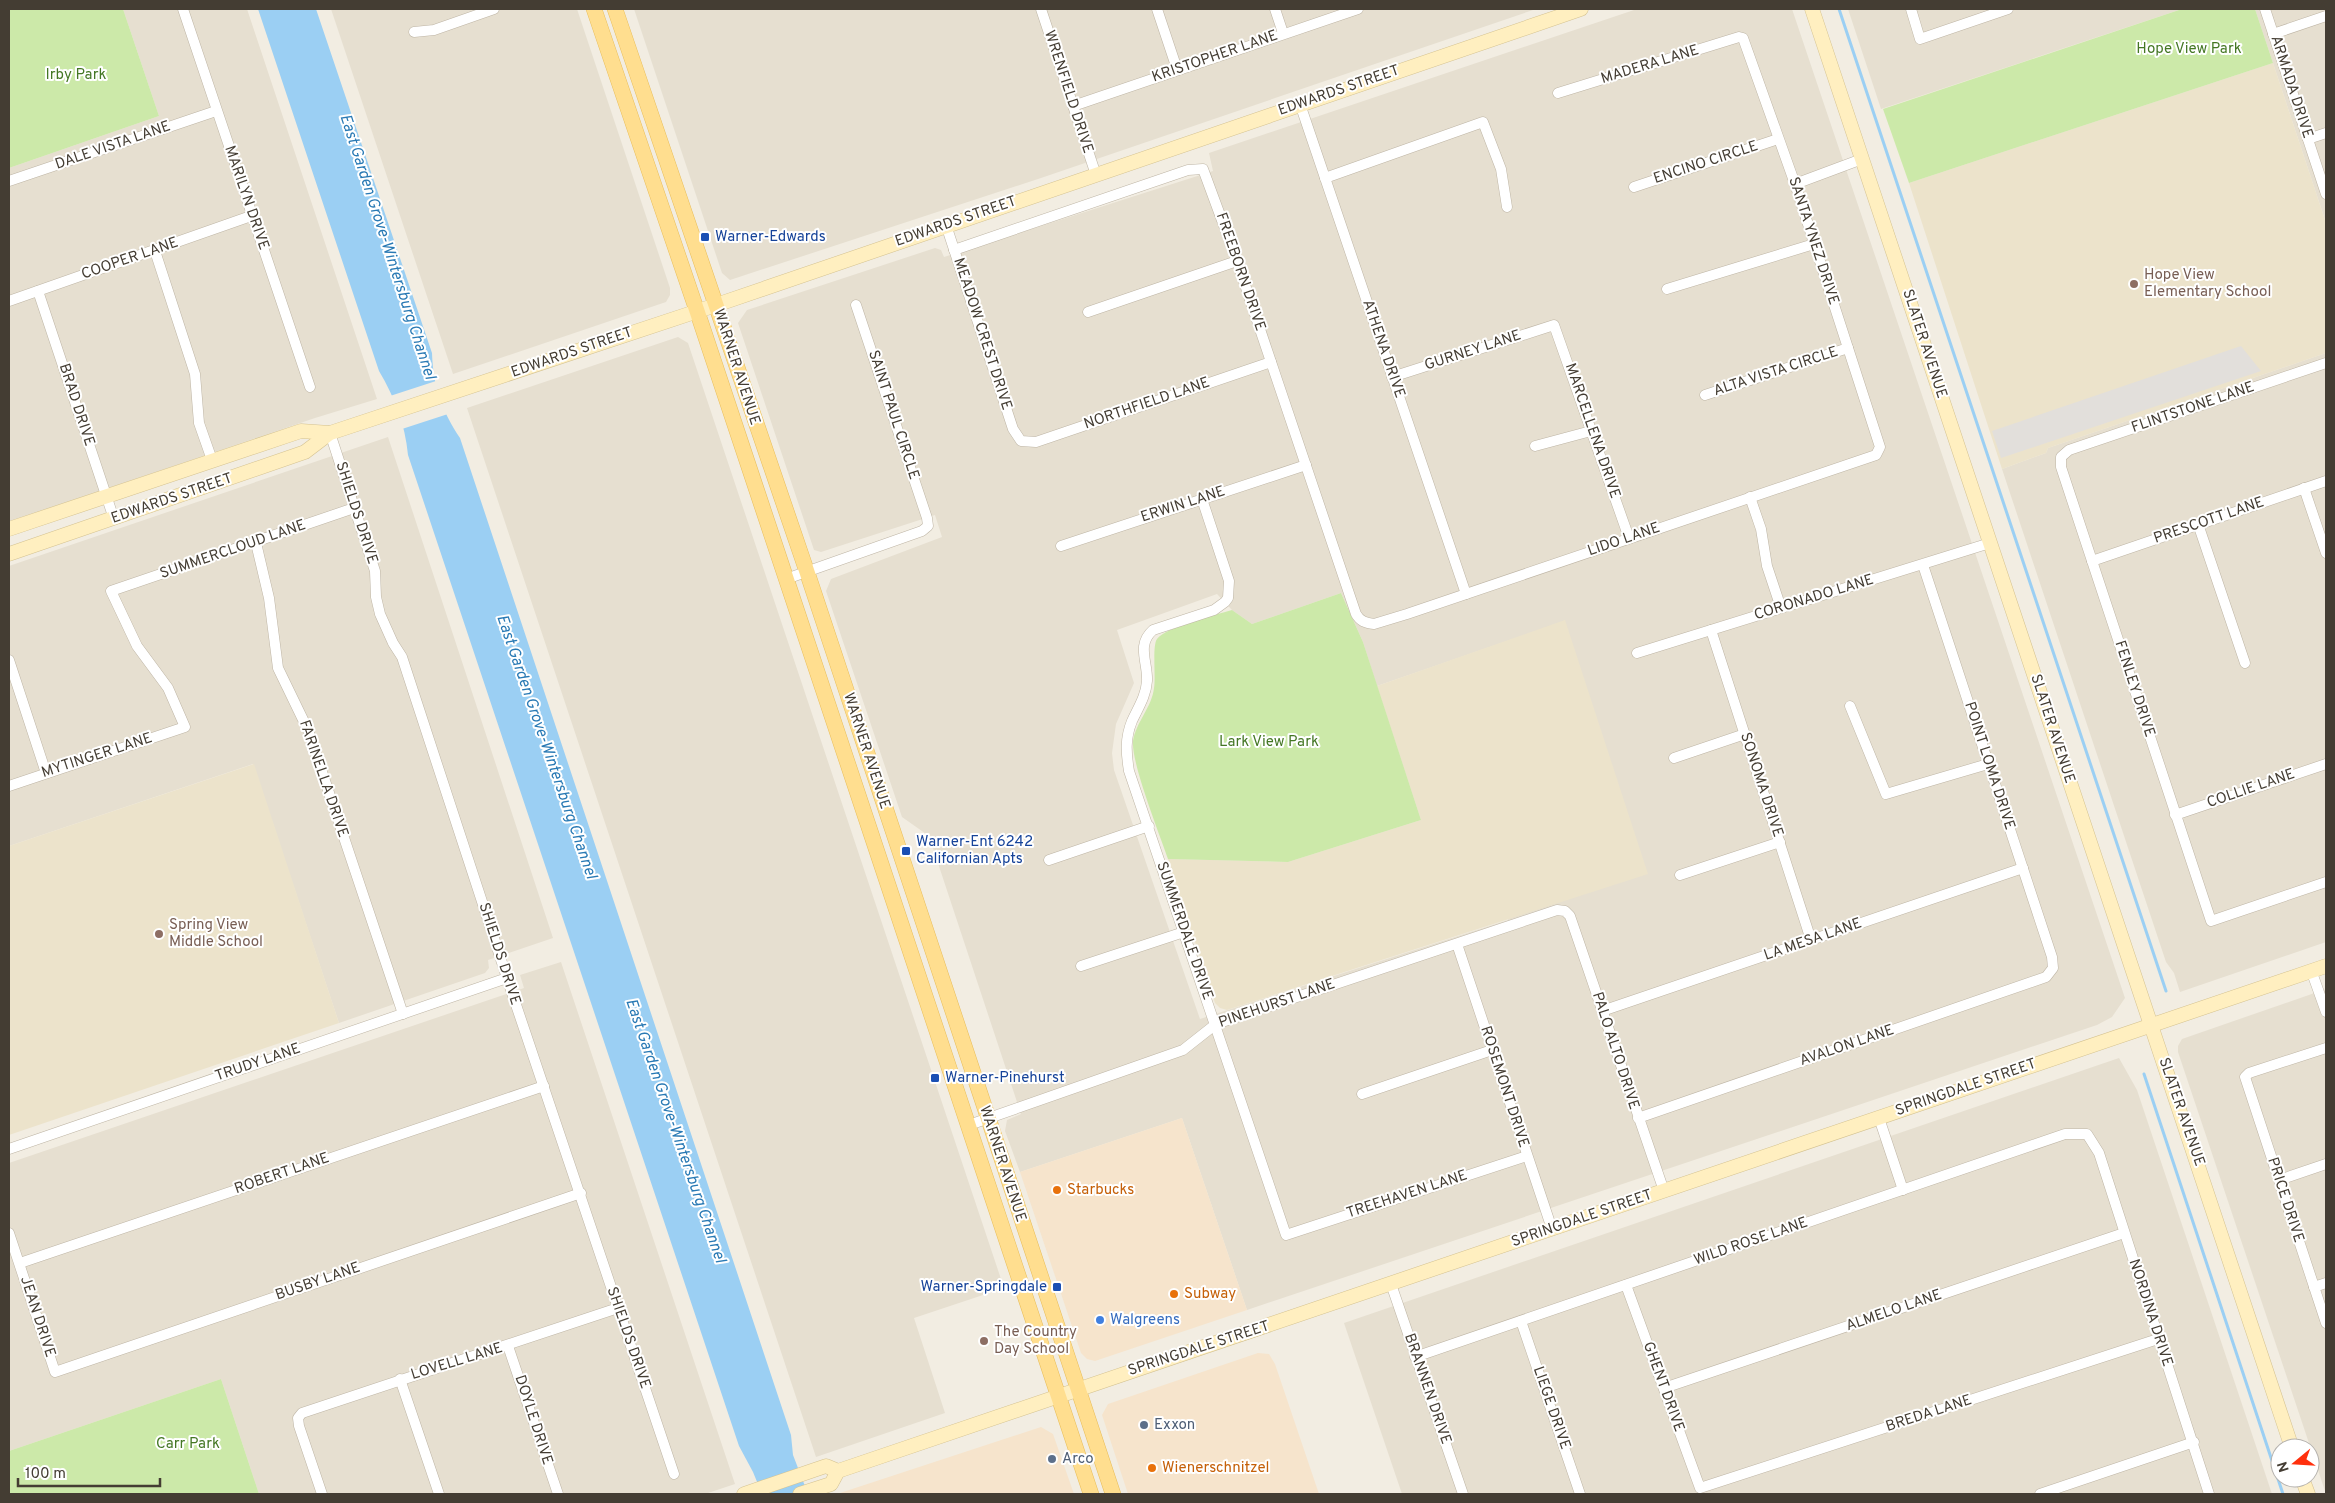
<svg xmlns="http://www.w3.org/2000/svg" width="2335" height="1503" font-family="Overpass,sans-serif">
	<rect width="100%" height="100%" fill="#f2ede2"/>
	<g fill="#e6dfd0" fill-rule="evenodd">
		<polygon points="123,9 247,9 377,399 315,418 9,522 9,168 159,116"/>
		<polygon points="331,9 577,9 670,288 670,295 666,302 453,374"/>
		<polygon points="634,9 1536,9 1041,178 730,280 722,273"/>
		<path d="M1637,9H1792L2125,998L2112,1017L2097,1025L1247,1310L1182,1118L1020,1172L1005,1131L1007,1120L1021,1114L929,836L902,817L826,591L831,579L942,537L935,515L821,552L814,550L738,323L747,310L935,248L941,250L944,257L1213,171L1209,153ZM1341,593L1363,642L1377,686L1565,621L1508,920L1200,1019L1114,770L1112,753L1116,724L1134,683L1117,630L1217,594L1232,610L1252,624Z"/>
		<polygon points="1848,9 2182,9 1881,109"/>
		<polygon points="2255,9 2326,9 2326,223 2273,63"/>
		<polygon points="678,337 688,343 1004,1288 914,1318 945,1413 816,1457 467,408"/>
		<polygon points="2326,353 2326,942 2180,992 2174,973 2166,962 2002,469 2046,453 2048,448"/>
		<polygon points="388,437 553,938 488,960 489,968 485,973 339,1023 253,764 9,846 9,566"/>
		<polygon points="561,962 735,1484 705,1494 259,1494 221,1379 9,1451 9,1163 524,988 520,975"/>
		<polygon points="2326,989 2326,1494 2178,1052 2178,1046 2182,1039"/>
		<polygon points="2119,1058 2137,1090 2272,1494 1402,1494 1344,1323"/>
	</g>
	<g fill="#f6e4cc">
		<polygon points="1182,1118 1247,1310 1095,1361 1087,1359 1081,1353 1020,1172"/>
		<polygon points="1258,1353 1269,1354 1275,1364 1319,1494 1128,1494 1102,1415 1108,1404"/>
		<polygon points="1041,1427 1053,1434 1074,1494 837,1494"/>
	</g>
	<g fill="#ece3cb">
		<polygon points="2273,63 2326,223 2326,353 2048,448 2046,453 2002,469 1909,183"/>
		<polygon points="1565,620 1648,874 1227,1010 1220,1008 1215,1003 1168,859 1288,862 1421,820 1377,686"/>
		<polygon points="254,764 339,1023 9,1135 9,846"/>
	</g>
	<g fill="#cce9a9">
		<polygon points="9,9 123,9 159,116 9,168"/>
		<polygon points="2182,9 2255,9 2273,63 1909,183 1883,109"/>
		<path d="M1341,593L1363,642L1421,820L1288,862L1168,859C1160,835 1131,763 1133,741C1136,722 1152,707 1154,688C1156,677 1152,646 1157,639C1166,627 1215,615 1232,610L1252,624Z"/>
		<polygon points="221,1379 259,1494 9,1494 9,1451"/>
	</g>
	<polygon fill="#e2dfdb" points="2241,346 2261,371 2001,458 1992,431"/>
	<path fill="#9bcff3" d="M258,9H316L432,353C433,386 442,411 460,438L791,1435L793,1455L808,1494H762L753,1472L739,1446L408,455C405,424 395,398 379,371Z"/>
	<polygon fill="#f2ede2" points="436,381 448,414 402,429 390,396"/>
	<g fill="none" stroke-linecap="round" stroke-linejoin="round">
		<g stroke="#9bcff3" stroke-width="3">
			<polyline points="1839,9 2166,991"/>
			<polyline points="2144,1074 2283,1494"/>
		</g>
		<g stroke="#beb5a5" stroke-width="11">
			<g id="street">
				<polyline points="183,9 310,387"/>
				<polyline points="1041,9 1096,175"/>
				<polyline points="1157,9 1177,69"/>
				<polyline points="1275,9 1283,33"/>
				<polyline points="1911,9 1920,39 2008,9"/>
				<polyline points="2265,9 2326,194"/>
				<polyline points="414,32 434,30 494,9"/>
				<polyline points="2273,34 2326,16"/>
				<polyline points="1300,104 1466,594"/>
				<polyline points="1073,106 1358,9"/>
				<polyline points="2308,139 2326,133"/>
				<polyline points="1325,178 1483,122 1501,169 1507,207"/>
				<polyline points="9,181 216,111"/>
				<polyline points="1795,184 1862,159"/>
				<polyline points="1634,187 1778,139"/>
				<polyline points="946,225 1013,429 1021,441 1036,442 1271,362"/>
				<path d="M954,250L1188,170L1203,169L1237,261L1356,614C1360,621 1365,623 1374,624L1407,614L1876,455L1880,447L1795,184L1743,38L1739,37L1558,93"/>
				<polyline points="155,251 195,374 199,423 212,460"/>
				<polyline points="1667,289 1814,244"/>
				<polyline points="38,291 114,519"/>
				<polyline points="9,301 251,216"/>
				<polyline points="1088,312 1237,261"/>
				<polyline points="2326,363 2069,450 2061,457 2061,467 2211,921 2326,882"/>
				<polyline points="1392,377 1554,325 1629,538"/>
				<polyline points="1705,395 1848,348"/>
				<polyline points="330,433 375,571 376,597 380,614 393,643 402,657 507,978 674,1474"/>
				<polyline points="1535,446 1591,431"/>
				<polyline points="2304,488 2326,553"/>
				<polyline points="1750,497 1761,529 1767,566 1781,608"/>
				<path d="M1202,499L1229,581L1228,598L1225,602L1214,610L1153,630C1136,645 1148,662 1147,681C1146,696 1138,708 1132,721C1125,738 1126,753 1129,771L1286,1235L1527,1156"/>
				<polyline points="2198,524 2245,663"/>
				<polyline points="256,543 269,598 278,668 308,730 403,1014"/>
				<polyline points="1061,546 1306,465"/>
				<polyline points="2092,561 2326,481"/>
				<polyline points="786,579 922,531 928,526 927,518 856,305"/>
				<polyline points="1711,630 1811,940"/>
				<polyline points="1637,653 1990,543"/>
				<polyline points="9,660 46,773"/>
				<polyline points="1850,706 1886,794 1988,764"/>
				<polyline points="1674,758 1745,734"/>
				<polyline points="9,786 185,727 168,688 137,646 111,591 354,508"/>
				<polyline points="2175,815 2326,764"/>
				<polyline points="1049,860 1149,826"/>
				<polyline points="1680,875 1780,842"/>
				<polyline points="1457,944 1552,1229"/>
				<polyline points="1081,966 1184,932"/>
				<polyline points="2311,970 2326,1012"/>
				<polyline points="1602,1011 2023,868"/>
				<polyline points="2326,1048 2249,1073 2245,1077 2326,1323"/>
				<polyline points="1362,1094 1492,1050"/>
				<polyline points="1638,1118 2046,977 2053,968 2052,957 1923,565"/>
				<polyline points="1879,1118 1903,1190"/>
				<polyline points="969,1125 1183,1050 1216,1024 1557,910 1565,911 1570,916 1664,1191"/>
				<polyline points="9,1149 507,978"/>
				<polyline points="2279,1180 2326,1164"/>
				<polyline points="9,1233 55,1372 581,1193"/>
				<polyline points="20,1263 544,1086"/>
				<polyline points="1391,1284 1463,1494"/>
				<polyline points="1626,1285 1700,1488 2158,1339"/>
				<polyline points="2314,1287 2326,1283"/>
				<polyline points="1521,1321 1580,1494"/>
				<polyline points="508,1346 558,1494"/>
				<polyline points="1415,1357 2065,1134 2087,1134 2099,1153 2209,1494"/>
				<polyline points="400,1379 439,1494"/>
				<polyline points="1664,1388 2124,1233"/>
				<polyline points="322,1494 299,1426 298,1418 302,1413 618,1308"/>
				<polyline points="2040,1494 2194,1442"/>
			</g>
		</g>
		<g stroke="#d4c290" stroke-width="15">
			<g id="secondary">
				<polyline points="1812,9 2292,1448"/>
				<polyline points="9,529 301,431 330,433"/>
				<polyline points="9,554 305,452 330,433 716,305 1581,9"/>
				<polyline points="2302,1478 2308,1494"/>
				<polyline points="744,1494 826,1466 838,1471 2326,966"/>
				<polyline points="800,1494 831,1484 838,1471"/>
			</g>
		</g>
		<g stroke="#e8bd5a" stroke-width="16">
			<g id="primary">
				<polyline points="594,9 697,311 1091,1494"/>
				<polyline points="615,9 807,572 1113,1494"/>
			</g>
		</g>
		<use href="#street" stroke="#fff" stroke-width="10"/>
		<use href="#secondary" stroke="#ffefc0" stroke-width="14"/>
		<use href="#primary" stroke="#ffde8f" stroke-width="15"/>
	</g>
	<g fill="#1a4fb4" stroke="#fff" stroke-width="2">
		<rect x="700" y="232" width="10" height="10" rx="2.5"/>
		<rect x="901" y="846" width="10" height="10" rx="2.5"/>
		<rect x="930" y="1073" width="10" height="10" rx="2.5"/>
		<rect x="1052" y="1282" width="10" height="10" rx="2.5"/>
	</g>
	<g fill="#8d6e63" stroke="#fff" stroke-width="2">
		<circle cx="2134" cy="284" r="5"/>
		<circle cx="159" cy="934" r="5"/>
		<circle cx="984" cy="1341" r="5"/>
	</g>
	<g fill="#e8710a" stroke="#fff" stroke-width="2">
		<circle cx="1057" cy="1190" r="5"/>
		<circle cx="1174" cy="1294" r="5"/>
		<circle cx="1152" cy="1468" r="5"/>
	</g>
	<circle fill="#3f7fe0" stroke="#fff" stroke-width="2" cx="1100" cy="1320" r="5"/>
	<g fill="#5c6f8a" stroke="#fff" stroke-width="2">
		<circle cx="1144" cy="1425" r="5"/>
		<circle cx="1052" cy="1459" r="5"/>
	</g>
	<g text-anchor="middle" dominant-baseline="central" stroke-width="4" stroke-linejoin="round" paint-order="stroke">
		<g font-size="15" fill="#447724" stroke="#fff">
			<text x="2189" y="49">Hope View Park</text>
			<text x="76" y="75">Irby Park</text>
			<text x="1269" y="742">Lark View Park</text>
			<text x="188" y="1444">Carr Park</text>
		</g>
		<g font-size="15" fill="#443d33" stroke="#fff">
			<text transform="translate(1215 57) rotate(-19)">KRISTOPHER LANE</text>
			<text transform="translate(1650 65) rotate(-17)">MADERA LANE</text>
			<text transform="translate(2291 87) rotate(72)">ARMADA DRIVE</text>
			<text transform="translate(1339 91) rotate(-19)">EDWARDS STREET</text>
			<text transform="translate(1068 92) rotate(72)">WRENFIELD DRIVE</text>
			<text transform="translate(113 146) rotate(-19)">DALE VISTA LANE</text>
			<text transform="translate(1706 163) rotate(-18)">ENCINO CIRCLE</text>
			<text transform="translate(246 198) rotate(71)">MARILYN DRIVE</text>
			<text transform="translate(956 222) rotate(-19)">EDWARDS STREET</text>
			<text transform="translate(1813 241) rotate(72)">SANTA YNEZ DRIVE</text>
			<text transform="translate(130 259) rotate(-19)">COOPER LANE</text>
			<text transform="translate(1240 272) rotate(71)">FREEBORN DRIVE</text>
			<text transform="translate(982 334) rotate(72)">MEADOW CREST DRIVE</text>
			<text transform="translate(1924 344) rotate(72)">SLATER AVENUE</text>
			<text transform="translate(1383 349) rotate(71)">ATHENA DRIVE</text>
			<text transform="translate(1473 351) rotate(-18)">GURNEY LANE</text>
			<text transform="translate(572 353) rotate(-19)">EDWARDS STREET</text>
			<text transform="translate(736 367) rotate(72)">WARNER AVENUE</text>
			<text transform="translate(1776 372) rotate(-18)">ALTA VISTA CIRCLE</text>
			<text transform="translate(1147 404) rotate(-19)">NORTHFIELD LANE</text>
			<text transform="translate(76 405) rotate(72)">BRAD DRIVE</text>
			<text transform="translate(2193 408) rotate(-19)">FLINTSTONE LANE</text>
			<text transform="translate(893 415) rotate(72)">SAINT PAUL CIRCLE</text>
			<text transform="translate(1592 431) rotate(71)">MARCELLENA DRIVE</text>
			<text transform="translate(172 499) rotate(-19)">EDWARDS STREET</text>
			<text transform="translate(1183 505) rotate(-18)">ERWIN LANE</text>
			<text transform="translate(356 513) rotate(72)">SHIELDS DRIVE</text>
			<text transform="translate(2209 521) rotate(-19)">PRESCOTT LANE</text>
			<text transform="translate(1624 540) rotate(-19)">LIDO LANE</text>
			<text transform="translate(233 550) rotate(-19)">SUMMERCLOUD LANE</text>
			<text transform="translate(1814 598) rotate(-17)">CORONADO LANE</text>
			<text transform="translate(2134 689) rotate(72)">FENLEY DRIVE</text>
			<text transform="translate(2052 729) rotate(72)">SLATER AVENUE</text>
			<text transform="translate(866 751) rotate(72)">WARNER AVENUE</text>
			<text transform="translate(97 756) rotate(-18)">MYTINGER LANE</text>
			<text transform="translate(1989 766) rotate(72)">POINT LOMA DRIVE</text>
			<text transform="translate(323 779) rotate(71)">FARINELLA DRIVE</text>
			<text transform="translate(1761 785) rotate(72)">SONOMA DRIVE</text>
			<text transform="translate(2251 789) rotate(-19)">COLLIE LANE</text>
			<text transform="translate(1184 931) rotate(71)">SUMMERDALE DRIVE</text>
			<text transform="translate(1813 940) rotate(-19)">LA MESA LANE</text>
			<text transform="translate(499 954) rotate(72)">SHIELDS DRIVE</text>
			<text transform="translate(1277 1004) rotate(-19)">PINEHURST LANE</text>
			<text transform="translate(1847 1046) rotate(-19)">AVALON LANE</text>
			<text transform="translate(1615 1051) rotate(72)">PALO ALTO DRIVE</text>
			<text transform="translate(258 1063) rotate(-19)">TRUDY LANE</text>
			<text transform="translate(1504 1087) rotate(72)">ROSEMONT DRIVE</text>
			<text transform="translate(1966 1088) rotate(-19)">SPRINGDALE STREET</text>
			<text transform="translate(2181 1112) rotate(71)">SLATER AVENUE</text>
			<text transform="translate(1002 1164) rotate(72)">WARNER AVENUE</text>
			<text transform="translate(282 1174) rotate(-19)">ROBERT LANE</text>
			<text transform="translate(1407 1195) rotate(-18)">TREEHAVEN LANE</text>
			<text transform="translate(2285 1200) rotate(72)">PRICE DRIVE</text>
			<text transform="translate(1582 1219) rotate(-19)">SPRINGDALE STREET</text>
			<text transform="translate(1751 1242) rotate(-19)">WILD ROSE LANE</text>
			<text transform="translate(318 1282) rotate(-19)">BUSBY LANE</text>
			<text transform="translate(1894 1311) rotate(-19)">ALMELO LANE</text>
			<text transform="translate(2150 1313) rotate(72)">NORDINA DRIVE</text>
			<text transform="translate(37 1317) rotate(72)">JEAN DRIVE</text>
			<text transform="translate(628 1338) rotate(71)">SHIELDS DRIVE</text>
			<text transform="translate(1199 1349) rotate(-18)">SPRINGDALE STREET</text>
			<text transform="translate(457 1362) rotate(-17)">LOVELL LANE</text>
			<text transform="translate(1663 1387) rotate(70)">GHENT DRIVE</text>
			<text transform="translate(1427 1389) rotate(71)">BRANNEN DRIVE</text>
			<text transform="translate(1551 1408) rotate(71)">LIEGE DRIVE</text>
			<text transform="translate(1929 1414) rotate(-18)">BREDA LANE</text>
			<text transform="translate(533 1420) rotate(72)">DOYLE DRIVE</text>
		</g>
		<g font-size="15" fill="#164399" stroke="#fff" text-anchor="start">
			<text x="715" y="237">Warner-Edwards</text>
			<text x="916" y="842">Warner-Ent 6242<tspan x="916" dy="17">Californian Apts</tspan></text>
			<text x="945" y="1078">Warner-Pinehurst</text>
			<text x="1047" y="1287" text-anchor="end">Warner-Springdale</text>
		</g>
		<g font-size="15" fill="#785e54" stroke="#fff" text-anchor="start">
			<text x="2144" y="275">Hope View<tspan x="2144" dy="17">Elementary School</tspan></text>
			<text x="169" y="925">Spring View<tspan x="169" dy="17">Middle School</tspan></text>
			<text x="994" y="1332">The Country<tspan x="994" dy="17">Day School</tspan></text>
		</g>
		<g font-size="15" fill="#c56008" stroke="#fff" text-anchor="start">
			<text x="1067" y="1190">Starbucks</text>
			<text x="1184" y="1294">Subway</text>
			<text x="1162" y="1468">Wienerschnitzel</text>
		</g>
		<g font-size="15" fill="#366cbe" stroke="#fff" text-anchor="start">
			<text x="1110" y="1320">Walgreens</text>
		</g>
		<g font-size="15" fill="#4e5e75" stroke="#fff" text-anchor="start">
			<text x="1154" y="1425">Exxon</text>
			<text x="1062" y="1459">Arco</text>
		</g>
		<g font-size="16" font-style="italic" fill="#2879b4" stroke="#fff">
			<text transform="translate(387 247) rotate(72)">East Garden Grove-Wintersburg Channel</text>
			<text transform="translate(546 747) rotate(71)">East Garden Grove-Wintersburg Channel</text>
			<text transform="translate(675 1131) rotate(71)">East Garden Grove-Wintersburg Channel</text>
		</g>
	</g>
	<rect width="2335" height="1503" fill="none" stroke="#443d33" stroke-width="20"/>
	<g transform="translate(2295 1463) rotate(252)"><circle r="24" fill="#ffffff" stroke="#b4b1ad"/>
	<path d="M0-4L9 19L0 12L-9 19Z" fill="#ff300d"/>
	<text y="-8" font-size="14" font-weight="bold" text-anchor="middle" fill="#443d33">N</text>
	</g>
	<path d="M18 1478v8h142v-8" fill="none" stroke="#443d33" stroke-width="2.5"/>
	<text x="25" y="1478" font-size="15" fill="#443d33" stroke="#ffffff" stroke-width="4" paint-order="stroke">100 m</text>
</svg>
